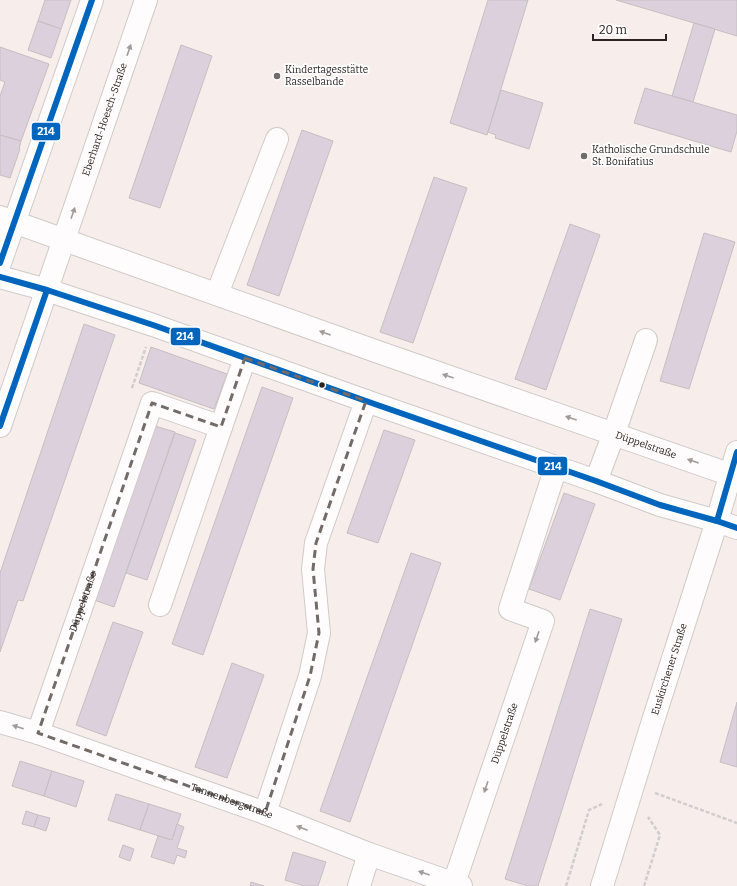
<svg xmlns="http://www.w3.org/2000/svg" width="737" height="886" font-family="Bitter,serif">
	<rect width="100%" height="100%" fill="#f7eeeb"/>
	<g fill="#ddd0dd" stroke="#c4bfc0">
		<polygon points="45,0 71,0 61,29 38,21"/>
		<polygon points="488,0 528,0 487,135 450,123"/>
		<polygon points="616,0 737,0 737,36 694,23"/>
		<polygon points="38,21 61,29 51,58 28,50"/>
		<polygon points="694,23 715,29 693,102 672,96"/>
		<polygon points="181,45 212,56 160,208 129,198"/>
		<polygon points="0,47 49,64 21,141 0,135 0,96 5,82 0,80"/>
		<polygon points="645,88 737,115 737,131 731,152 634,123"/>
		<polygon points="501,90 543,103 529,149 495,138 496,135 488,132"/>
		<polygon points="302,130 333,141 279,296 247,285"/>
		<polygon points="0,135 21,141 19,149 20,149 10,178 0,175"/>
		<polygon points="434,177 467,188 413,343 380,332"/>
		<polygon points="570,224 600,235 546,390 515,379"/>
		<polygon points="704,233 735,242 689,389 660,381"/>
		<polygon points="84,324 115,335 23,601 18,600 0,652 0,573"/>
		<polygon points="151,347 227,374 214,409 139,383"/>
		<polygon points="262,387 293,398 203,655 172,644"/>
		<polygon points="155,426 175,432 114,607 94,600"/>
		<polygon points="384,430 415,440 378,543 347,533"/>
		<polygon points="175,433 196,440 147,580 126,573"/>
		<polygon points="564,493 595,504 560,600 529,589"/>
		<polygon points="411,553 441,563 350,822 320,811"/>
		<polygon points="590,609 622,619 538,886 528,886 505,879"/>
		<polygon points="113,622 143,632 106,736 76,725"/>
		<polygon points="232,663 264,675 227,778 195,767"/>
		<polygon points="737,702 737,767 720,762"/>
		<polygon points="20,761 52,771 44,796 12,786"/>
		<polygon points="52,771 84,781 76,807 44,796"/>
		<polygon points="116,794 149,804 140,830 108,820"/>
		<polygon points="149,804 181,814 172,840 140,830"/>
		<polygon points="26,811 38,815 34,827 22,824"/>
		<polygon points="38,815 50,818 46,831 34,827"/>
		<polygon points="177,824 184,827 177,848 187,851 185,858 177,855 174,864 151,857 158,836 172,840"/>
		<polygon points="123,845 134,849 130,861 119,857"/>
		<polygon points="293,852 326,862 318,886 304,886 285,880"/>
		<polygon points="251,882 264,886 250,886"/>
	</g>
	<g fill="none" stroke-linecap="round" stroke-linejoin="round">
		<g stroke="#d0cac7" stroke-width="24">
			<g id="minor">
				<path id="s1" d="M0,217L381,353L737,477"/>
				<polyline points="0,263 92,0"/>
				<polyline points="0,277 47,290 153,325 366,401 596,481 660,505 717,521 737,528"/>
				<polyline points="217,294 277,139"/>
				<path id="s2" d="M0,426L146,0"/>
				<polyline points="596,481 614,433 646,340"/>
				<polyline points="160,605 221,427"/>
				<path id="s3" d="M0,722L38,733L265,813L369,854L461,886"/>
				<path id="s4" d="M38,733L152,403L221,427L245,358"/>
				<polyline points="265,813 310,676 319,633 313,569 316,543 366,401"/>
				<path id="s5" d="M454,883L543,621L510,609L556,467"/>
				<polyline points="359,886 369,854"/>
				<path id="s6" d="M602,886L652,724L717,521L737,452"/>
			</g>
		</g>
		<g stroke="#d1cdcc" stroke-width="2.5" stroke-dasharray="4 2" stroke-linecap="butt">
			<polyline points="132,388 146,347"/>
			<polyline points="655,793 737,823"/>
			<polyline points="566,886 589,810 602,804"/>
			<polyline points="644,886 660,835 648,817"/>
		</g>
		<use href="#minor" stroke="#fefcfc" stroke-width="22"/>
		<g stroke="#fff" stroke-width="9">
			<g id="bus-1">
				<polyline points="0,263 92,0"/>
				<polyline points="0,277 47,290 153,325 366,401 596,481 660,505 717,521 737,528"/>
				<polyline points="0,426 47,290"/>
				<polyline points="717,521 737,452"/>
			</g>
		</g>
		<use href="#bus-1" stroke="#0065bd" stroke-width="6"/>
	</g>
	<defs><path id="oneway-solid" d="M-6-.8H1V-3.2L6.5 0L1 3.2V.8H-6Z"/></defs>
	<g fill="#9f9b9a">
		<use href="#oneway-solid" transform="translate(129 50) rotate(-71)"/>
		<use href="#oneway-solid" transform="translate(73 213) rotate(-71)"/>
		<use href="#oneway-solid" transform="translate(325 333) rotate(-160)"/>
		<use href="#oneway-solid" transform="translate(448 376) rotate(-161)"/>
		<use href="#oneway-solid" transform="translate(571 418) rotate(-161)"/>
		<use href="#oneway-solid" transform="translate(693 461) rotate(-161)"/>
		<use href="#oneway-solid" transform="translate(537 637) rotate(109)"/>
		<use href="#oneway-solid" transform="translate(18 727) rotate(-163)"/>
		<use href="#oneway-solid" transform="translate(167 779) rotate(-161)"/>
		<use href="#oneway-solid" transform="translate(486 787) rotate(109)"/>
		<use href="#oneway-solid" transform="translate(302 828) rotate(-159)"/>
		<use href="#oneway-solid" transform="translate(424 873) rotate(-161)"/>
	</g>
	<path fill="none" stroke="#726b68" stroke-width="3" stroke-dasharray="8 5" stroke-linejoin="round" d="M245,358L366,401L316,543L313,569L319,633L310,676L265,813L38,733L152,403L221,427Z"/>
	<g fill="#726b68" stroke="#fff" stroke-width="1.5">
		<circle cx="277" cy="76" r="4"/>
		<circle cx="584" cy="156" r="4"/>
	</g>
	<circle fill="#2a2422" stroke="#fff" stroke-width="1.5" cx="322" cy="385" r="3.5"/>
	<g text-anchor="middle" dominant-baseline="central" stroke-width="3.5" stroke-linejoin="round" paint-order="stroke">
		<g font-size="10" fill="#2a2422" stroke="#fff" text-anchor="start">
			<text x="285" y="70">Kindertagesstätte<tspan x="285" dy="12">Rasselbande</tspan></text>
			<text x="592" y="150">Katholische Grundschule<tspan x="592" dy="12">St. Bonifatius</tspan></text>
		</g>
		<g font-size="10" fill="#2a2422" stroke="#fff">
			<text stroke="none"><textPath href="#s2" startOffset="324">Eberhard-Hoesch-Straße</textPath></text>
			<text stroke="none"><textPath href="#s1" startOffset="685">Düppelstraße</textPath></text>
			<text stroke="none"><textPath href="#s4" startOffset="139">Düppelstraße</textPath></text>
			<text stroke="none"><textPath href="#s6" startOffset="227">Euskirchener Straße</textPath></text>
			<text stroke="none"><textPath href="#s5" startOffset="158">Düppelstraße</textPath></text>
			<text stroke="none"><textPath href="#s3" startOffset="245">Tannenbergstraße</textPath></text>
		</g>
	</g>
	<g stroke="#fff" stroke-width="1.5">
		<rect x="31" y="122" width="30" height="19" rx="4" fill="#0065bd"/>
		<rect x="170" y="327" width="31" height="19" rx="4" fill="#0065bd"/>
		<rect x="537" y="456" width="31" height="20" rx="4" fill="#0065bd"/>
	</g>
	<g font-size="11" text-anchor="middle" font-weight="bold" fill="#fff">
		<text x="46" y="135">214</text>
		<text x="185" y="340">214</text>
		<text x="553" y="470">214</text>
	</g>
	<path d="M593 34v6h73v-6" fill="none" stroke="#2a2422" stroke-width="2"/>
	<text x="599" y="34" font-size="12" fill="#2a2422" stroke="#ffffff" stroke-width="3" paint-order="stroke">20 m</text>
</svg>
